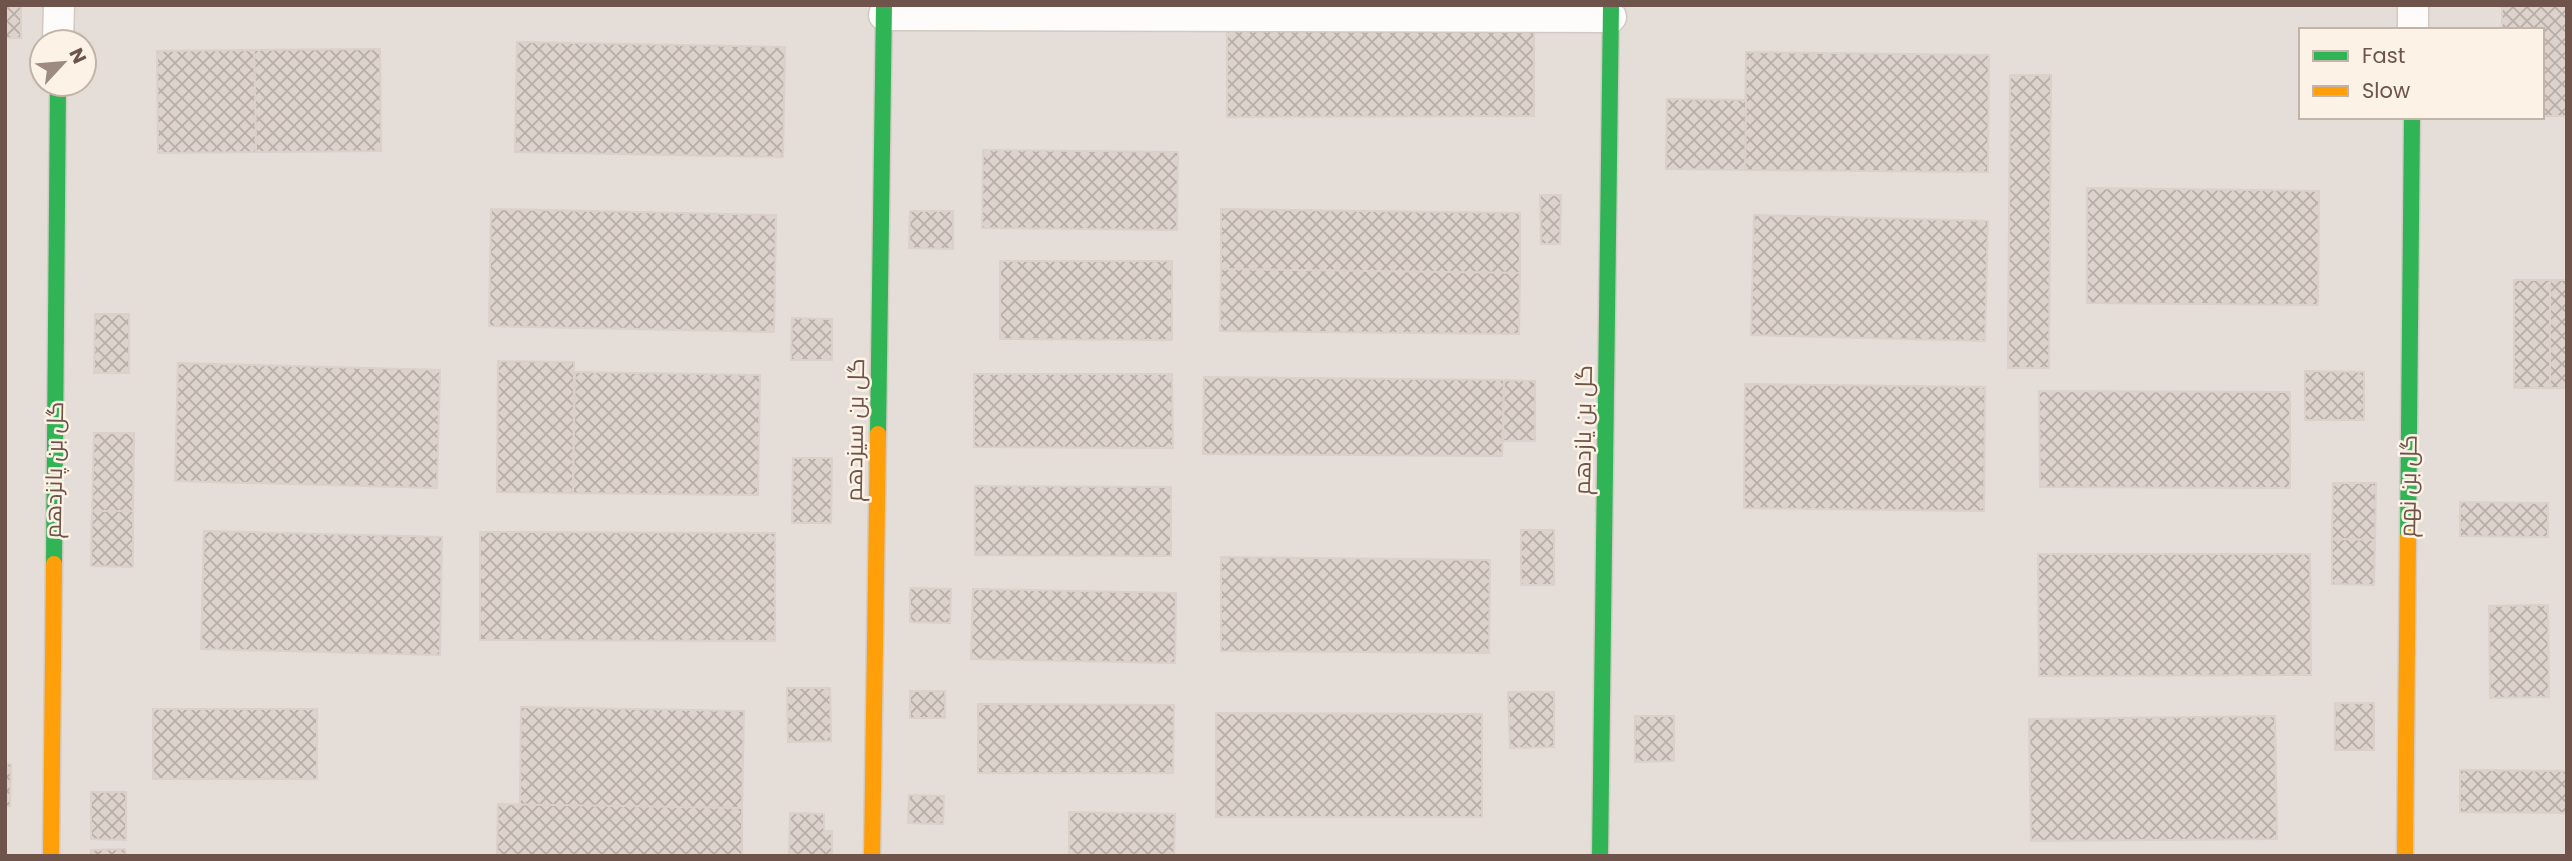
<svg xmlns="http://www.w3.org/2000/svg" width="2572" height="861" font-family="Poppins,Cairo,sans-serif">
	<defs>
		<pattern id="building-cross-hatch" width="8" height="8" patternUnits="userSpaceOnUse" patternTransform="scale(1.75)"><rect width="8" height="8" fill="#ddd3cc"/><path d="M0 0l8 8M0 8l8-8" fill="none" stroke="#b7aea8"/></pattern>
	</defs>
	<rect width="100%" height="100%" fill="#f4ede6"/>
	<path fill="#e5ddd7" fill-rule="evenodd" d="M5,5H2567V856H5ZM2301,30H2542V117H2301ZM42,42H84V84H42Z"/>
	<g fill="url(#building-cross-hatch)" stroke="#dcd0c9" stroke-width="2">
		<rect x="5" y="5" width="16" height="33"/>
		<polygon points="2502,5 2567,5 2567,116 2542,116 2542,30 2502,30"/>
		<polygon points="1534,29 1534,116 1227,117 1227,30"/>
		<polygon points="517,42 785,47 783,157 515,152"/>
		<polygon points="380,49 381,151 256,152 254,50"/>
		<polygon points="254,50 256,152 158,153 157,51"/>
		<polygon points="1746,52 1989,55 1988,172 1745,170"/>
		<polygon points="2010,75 2051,75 2049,368 2008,368"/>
		<polygon points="1667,99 1746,100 1745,170 1666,169"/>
		<polygon points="983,150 1178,152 1177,230 982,228"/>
		<polygon points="2087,188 2319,191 2318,305 2087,303"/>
		<polygon points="1540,195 1561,195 1560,244 1541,244"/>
		<polygon points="491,209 776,215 774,332 489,326"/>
		<polygon points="1221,209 1520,213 1520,273 1221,269"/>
		<polygon points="910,211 953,211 953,249 909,248"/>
		<polygon points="1754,215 1988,221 1985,341 1751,335"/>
		<polygon points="1000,261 1172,261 1172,340 1000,339"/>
		<polygon points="1221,269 1520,273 1519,334 1220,331"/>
		<rect x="2514" y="280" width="36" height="108"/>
		<rect x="2550" y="280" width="17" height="108"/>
		<polygon points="95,314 129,314 129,373 94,373"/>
		<polygon points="792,318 832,319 832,360 791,360"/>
		<polygon points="498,361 574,362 573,493 497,492"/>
		<polygon points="178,363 440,370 437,488 175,481"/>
		<polygon points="2305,371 2364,372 2364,420 2305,420"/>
		<polygon points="575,372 760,375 758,495 573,493"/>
		<polygon points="974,374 1172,374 1173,448 974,447"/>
		<polygon points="1204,377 1504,380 1502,456 1203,454"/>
		<polygon points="1504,380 1535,381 1535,441 1503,441"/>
		<polygon points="1745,384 1985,387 1984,511 1744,508"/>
		<polygon points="2039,391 2290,392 2290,488 2040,487"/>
		<polygon points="94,433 134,433 133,511 92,511"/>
		<polygon points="793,458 832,458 831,523 792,523"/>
		<polygon points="2333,483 2376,483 2375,540 2332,539"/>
		<polygon points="975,486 1171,487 1171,556 975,555"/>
		<polygon points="2460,502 2548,503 2548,537 2460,536"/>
		<polygon points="92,511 133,511 133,567 91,566"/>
		<rect x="1521" y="530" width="33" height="55"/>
		<polygon points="204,531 442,537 440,655 201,649"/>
		<polygon points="480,532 775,533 775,641 480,640"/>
		<polygon points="2332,539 2375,540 2374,585 2332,584"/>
		<polygon points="2038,554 2310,554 2311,675 2039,676"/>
		<polygon points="1221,557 1490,560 1489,653 1221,651"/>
		<polygon points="910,588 951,589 950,623 910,622"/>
		<polygon points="973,589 1176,593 1175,663 971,659"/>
		<polygon points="2548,605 2549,697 2490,698 2489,606"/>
		<polygon points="787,688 830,688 831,741 788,742"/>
		<rect x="910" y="691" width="35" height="27"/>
		<polygon points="1508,692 1554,692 1554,747 1510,748"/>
		<rect x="2335" y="703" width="39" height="47"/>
		<polygon points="978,704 1174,705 1173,773 978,773"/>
		<polygon points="521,707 744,711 742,808 520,805"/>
		<rect x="153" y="709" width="164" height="70"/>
		<polygon points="1216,713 1482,714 1482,817 1216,817"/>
		<polygon points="1635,716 1674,716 1674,761 1635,762"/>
		<polygon points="2275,716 2277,839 2031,841 2029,719"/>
		<polygon points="5,764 11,764 10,806 5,806"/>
		<polygon points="2460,770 2567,771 2567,813 2460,812"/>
		<polygon points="91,792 126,792 126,840 91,839"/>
		<polygon points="909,795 944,796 943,824 908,823"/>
		<polygon points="498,804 742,808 742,856 497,856"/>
		<polygon points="1069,812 1175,814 1174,856 1069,856"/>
		<polygon points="790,813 824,814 824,831 832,831 832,856 789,856"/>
		<polygon points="125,849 126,856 91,856 91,850"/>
	</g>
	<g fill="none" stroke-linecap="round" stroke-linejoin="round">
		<g stroke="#d1c9c2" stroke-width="33">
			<g id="street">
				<polyline points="884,15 1611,17"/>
				<polyline points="2413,30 2413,5"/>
				<polyline points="58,42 59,5"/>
			</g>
		</g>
		<g stroke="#d2cac3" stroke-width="19">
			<g id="fast">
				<polyline points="878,434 884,5"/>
				<polyline points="2408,537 2412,117"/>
				<polyline points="54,564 58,84"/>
				<polyline points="1600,856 1611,5"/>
			</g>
		</g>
		<g stroke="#d2cac3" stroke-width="19">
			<g id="slow">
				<polyline points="51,856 54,564"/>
				<polyline points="872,856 878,434"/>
				<polyline points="2405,856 2408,537"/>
			</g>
		</g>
		<use href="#street" stroke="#fdfcfb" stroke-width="30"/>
		<use href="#fast" stroke="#30b455" stroke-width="16"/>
		<use href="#slow" stroke="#ff9f0a" stroke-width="16"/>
	</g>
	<g text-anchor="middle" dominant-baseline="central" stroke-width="5" stroke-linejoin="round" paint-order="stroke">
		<g font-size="23" fill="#6e544a" stroke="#fdf2e6">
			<text transform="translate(855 430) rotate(-89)">گل بن سیزدهم</text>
			<text transform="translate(1583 430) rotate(-89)">گل بن یازدهم</text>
			<text transform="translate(54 470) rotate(-89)">گل بن پانزدهم</text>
			<text transform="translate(2408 486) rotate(-89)">گل بن نهم</text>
		</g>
	</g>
	<rect width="2572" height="861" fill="none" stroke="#6e544a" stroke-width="14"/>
	<rect x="2299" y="28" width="245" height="91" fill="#fdf2e6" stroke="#c4b3a8" stroke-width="2"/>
	<rect x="2313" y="51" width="35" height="10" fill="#30b455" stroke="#c4b3a8" stroke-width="2"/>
	<text x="2362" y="63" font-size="21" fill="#6e544a">Fast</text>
	<rect x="2313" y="86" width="35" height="10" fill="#ff9f0a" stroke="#c4b3a8" stroke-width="2"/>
	<text x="2362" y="98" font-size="21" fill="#6e544a">Slow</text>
	<g transform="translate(63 63) rotate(64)"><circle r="33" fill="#fdf2e6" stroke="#c4b3a8" stroke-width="2"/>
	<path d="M0-5L12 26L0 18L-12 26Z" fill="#9d8a81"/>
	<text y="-10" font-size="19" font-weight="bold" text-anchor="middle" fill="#6e544a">N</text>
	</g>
</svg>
